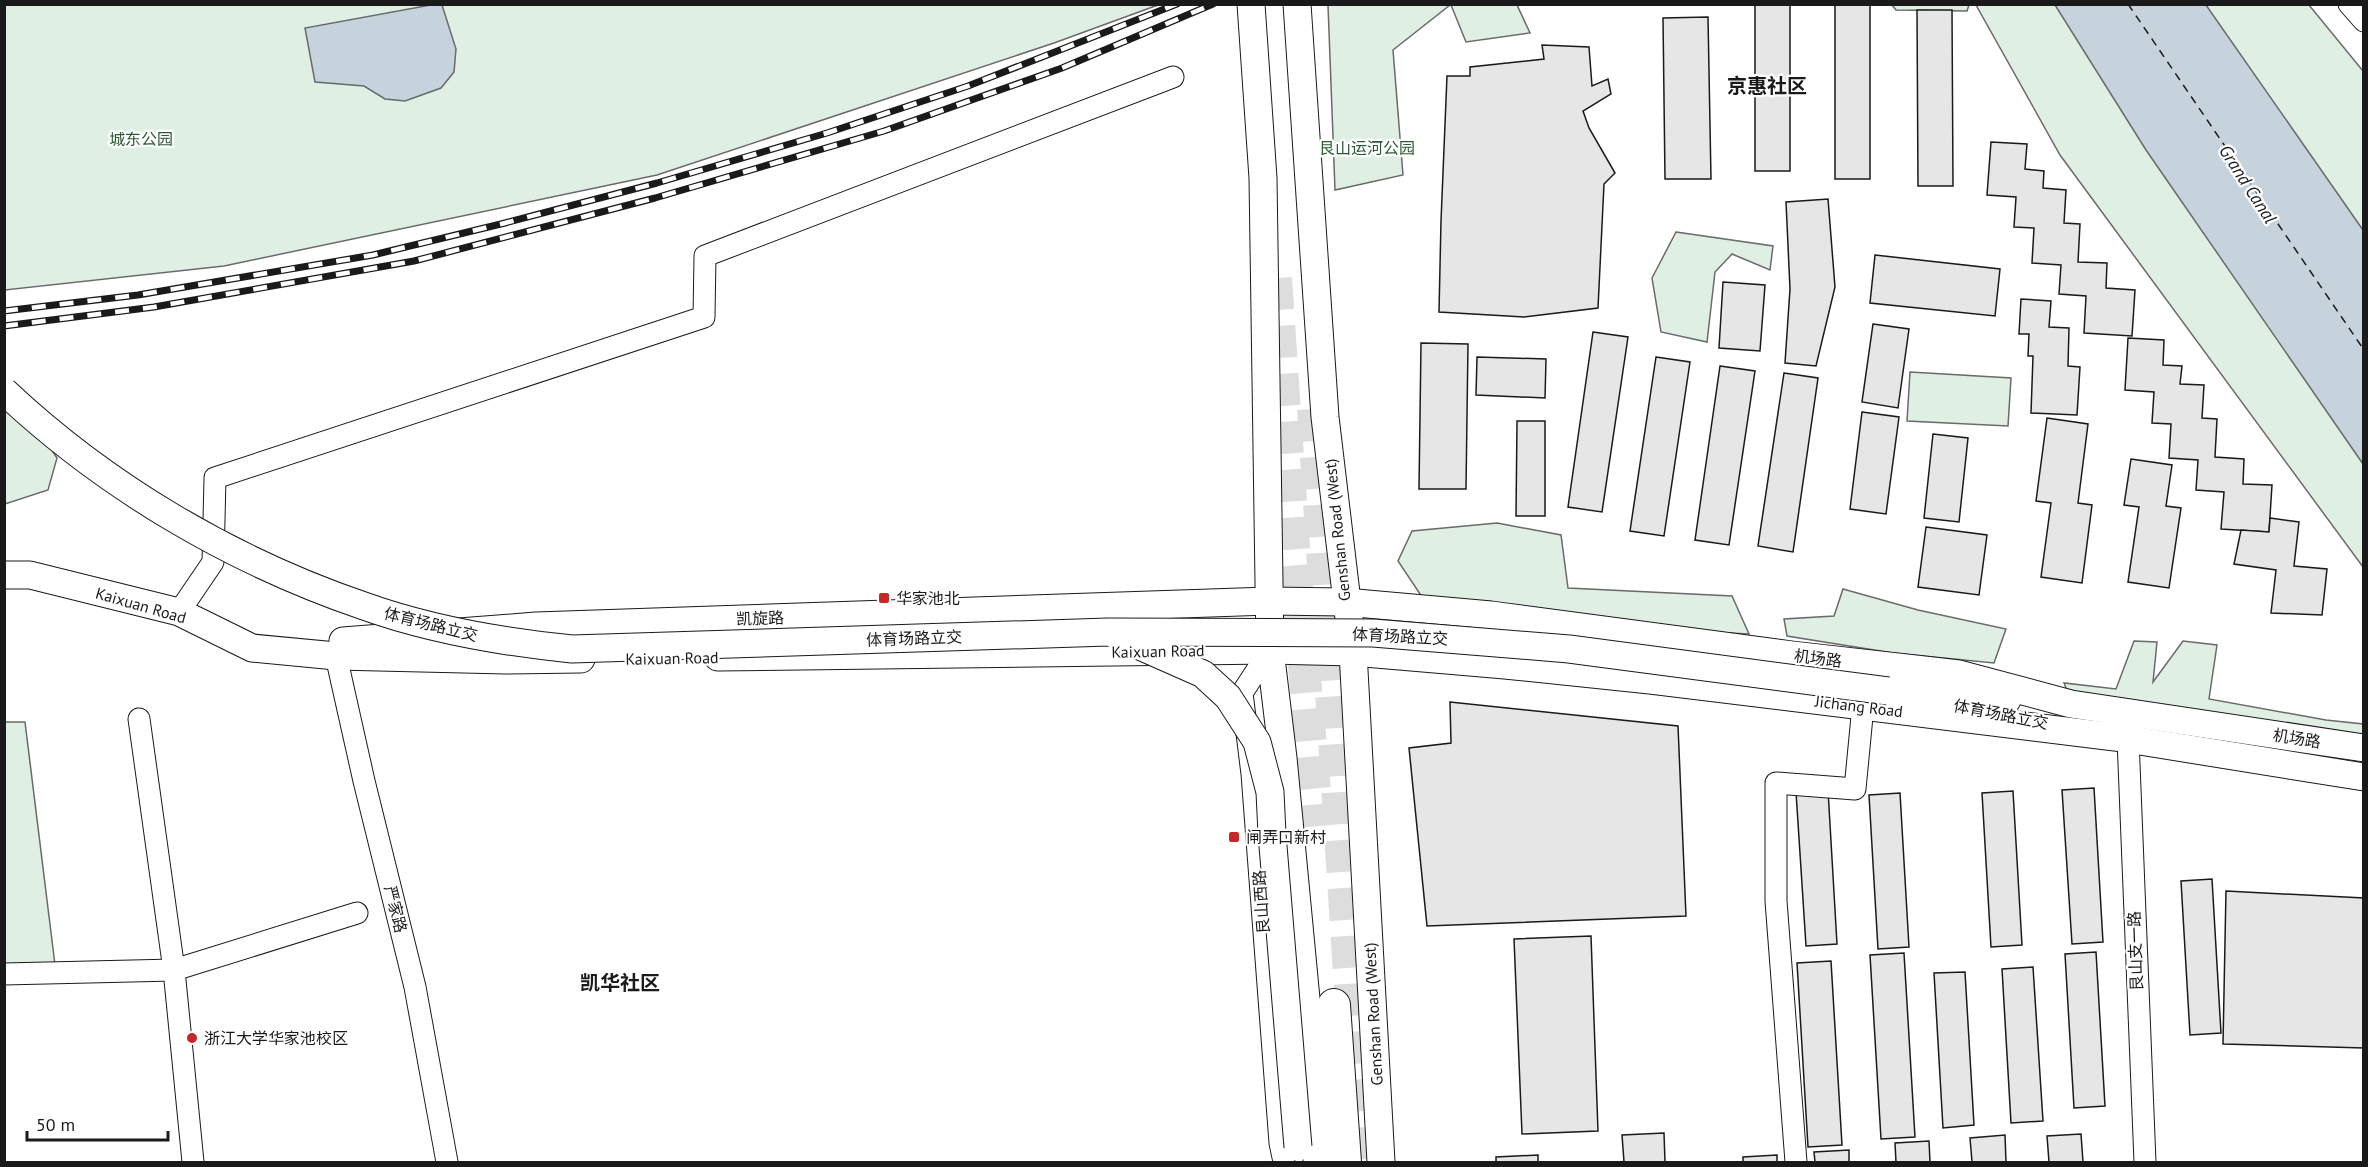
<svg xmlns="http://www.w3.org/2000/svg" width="2368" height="1167" font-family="'PT Sans','Noto Sans SC',sans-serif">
	<rect width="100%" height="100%" fill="#fff"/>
	<g fill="#e0efe3" stroke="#6a6a6a" stroke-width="1.5">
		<polygon points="4,5 1158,5 1054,43 657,175 224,266 5,290"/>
		<polygon points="1328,5 1450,5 1393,50 1403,175 1335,190"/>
		<polygon points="1451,5 1517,5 1530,33 1466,42"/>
		<polygon points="1892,5 1969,5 1967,11 1896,10"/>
		<polygon points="1976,5 2309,5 2363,71 2363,567 2060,155"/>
		<polygon points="1676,232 1773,246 1770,270 1732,254 1715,272 1707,342 1661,332 1652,278"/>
		<polygon points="1910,372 2011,378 2008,426 1907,421"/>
		<polygon points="4,377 57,458 48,490 5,504"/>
		<polygon points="1497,523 1561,535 1568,588 1732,596 1749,634 1691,631 1422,597 1398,561 1412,531"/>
		<polygon points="1843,589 1918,610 2006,629 1994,663 1893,653 1787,636 1784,619 1834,616"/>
		<polygon points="2134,641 2157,642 2153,682 2183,641 2217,645 2209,699 2326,720 2363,724 2363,740 2069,695 2064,683 2116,689"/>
		<polygon points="4,722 25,722 56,973 5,974"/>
	</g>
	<g fill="#c6d2dc" stroke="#6a6a6a" stroke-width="1.5">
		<polygon points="436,4 442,5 456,49 454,72 441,88 405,101 385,99 364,86 315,82 305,28"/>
		<polygon points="2055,5 2206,5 2363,230 2363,464 2146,150"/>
	</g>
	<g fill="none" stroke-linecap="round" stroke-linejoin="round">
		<polyline stroke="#1a1a1a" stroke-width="1.5" stroke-dasharray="8 6" stroke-linecap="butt" points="2128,4 2364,350"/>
	</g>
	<g fill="#e6e6e6" stroke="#1a1a1a" stroke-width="1.5">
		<rect x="1755" y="4" width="35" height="167"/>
		<rect x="1835" y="4" width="35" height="175"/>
		<polygon points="1917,10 1952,10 1953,186 1918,186"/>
		<polygon points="1708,17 1711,179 1665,179 1663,18"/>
		<polygon points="1542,45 1589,47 1592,86 1608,79 1611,94 1583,111 1589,128 1615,173 1604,184 1598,308 1524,317 1439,312 1441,221 1447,76 1470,76 1470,67 1544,59"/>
		<polygon points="1991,142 2027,144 2025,169 2044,171 2043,188 2066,190 2064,223 2080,224 2078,262 2107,263 2106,288 2135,290 2132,336 2084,333 2086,296 2059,294 2061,265 2032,263 2034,228 2014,227 2016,197 1987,195"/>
		<polygon points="1828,199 1835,287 1816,366 1785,363 1790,289 1786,202"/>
		<polygon points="1875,255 2000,269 1995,316 1870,303"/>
		<polygon points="1723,282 1765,285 1760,351 1719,348"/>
		<polygon points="2021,299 2051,301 2049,327 2069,328 2068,366 2080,367 2077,415 2031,413 2033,356 2028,356 2029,334 2019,334"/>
		<polygon points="1873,324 1909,329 1898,408 1862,402"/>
		<polygon points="1593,332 1628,337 1602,512 1568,507"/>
		<polygon points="2128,338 2164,340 2163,365 2182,366 2180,384 2204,385 2202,418 2217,419 2215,457 2244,459 2243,484 2272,485 2269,532 2221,529 2224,492 2196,490 2198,460 2169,458 2171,424 2152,423 2154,392 2125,390"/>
		<polygon points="1421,343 1468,344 1466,489 1419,489"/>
		<polygon points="1477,357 1546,359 1545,398 1476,395"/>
		<polygon points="1656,357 1690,362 1664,536 1630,531"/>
		<polygon points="1720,366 1755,371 1729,545 1695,540"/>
		<polygon points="1784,373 1818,378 1793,552 1758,546"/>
		<polygon points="1862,412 1899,417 1886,514 1850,509"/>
		<polygon points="2047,418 2088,424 2078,503 2092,505 2082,583 2041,577 2051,503 2036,501"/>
		<polygon points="1517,421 1545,421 1545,516 1516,516"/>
		<polygon points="1933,434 1968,438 1959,522 1924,518"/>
		<polygon points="2131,459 2172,465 2166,506 2181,508 2169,588 2128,582 2139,507 2124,505"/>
		<polygon points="2270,518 2299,522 2294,566 2327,569 2322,615 2271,613 2276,570 2234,564 2241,530 2269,532"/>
		<polygon points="1926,527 1987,535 1979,595 1918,587"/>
		<polygon points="1450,702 1678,726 1686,916 1427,926 1409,748 1451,743"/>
		<polygon points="2094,788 2103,942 2072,944 2062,790"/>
		<polygon points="1828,790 1837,944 1806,946 1796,792"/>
		<polygon points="2013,791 2022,945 1991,947 1982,793"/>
		<polygon points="1900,793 1909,947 1878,949 1869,795"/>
		<polygon points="2212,879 2221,1033 2190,1035 2181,881"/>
		<polygon points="2226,891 2364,898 2364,1048 2223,1044"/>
		<polygon points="1591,936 1598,1131 1522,1134 1514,939"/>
		<polygon points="2096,952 2105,1106 2074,1108 2065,954"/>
		<polygon points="1904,953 1915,1137 1881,1139 1870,955"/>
		<polygon points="1831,961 1842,1145 1808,1147 1797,963"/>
		<polygon points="2033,967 2043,1121 2011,1123 2002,969"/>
		<polygon points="1965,972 1974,1125 1943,1128 1934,973"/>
		<polygon points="1664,1133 1665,1162 1624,1162 1622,1135"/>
		<polygon points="2081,1134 2083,1162 2049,1162 2047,1136"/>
		<polygon points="2005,1135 2006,1162 1972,1162 1970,1138"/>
		<polygon points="1929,1141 1930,1162 1896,1162 1895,1143"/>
		<polygon points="1849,1150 1849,1162 1815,1162 1814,1152"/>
		<polygon points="1538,1155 1538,1162 1496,1162 1496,1157"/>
		<polygon points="1777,1155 1777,1162 1743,1162 1743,1157"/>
	</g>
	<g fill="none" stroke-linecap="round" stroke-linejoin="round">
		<g stroke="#ddd" stroke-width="32" stroke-dasharray="32 16" stroke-linecap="butt">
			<polyline points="1276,278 1295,562 1318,826"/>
			<polyline points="1313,409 1361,1162"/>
		</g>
		<g stroke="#1a1a1a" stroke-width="23">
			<g id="minor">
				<polyline points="2349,4 2364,21"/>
				<polyline points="179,612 213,562 215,478 704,317 705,256 1173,77"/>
				<polyline points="1270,650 1242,693 1252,774 1280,1143 1284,1162"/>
				<polyline points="336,656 364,781 415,987 447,1162"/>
				<polyline points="139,719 174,970 193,1162"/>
				<polyline points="2128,739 2145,1162"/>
				<polyline points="4,974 174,970 357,913"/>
				<polyline points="1796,1162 1776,901 1776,783 1855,789 1863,706"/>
			</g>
		</g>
		<g stroke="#1a1a1a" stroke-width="29">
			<g id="major">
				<polyline points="1251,4 1263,178 1270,650 1283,758 1313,1072 1317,1162"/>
				<polyline points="1297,4 1325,417 1353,652 1381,1162"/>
				<polyline points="4,575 30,575 179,612 252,648 336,656 506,660 581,659"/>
				<polyline points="343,641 536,626 1269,601 1345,602 1491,615 1792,655 1959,674 2071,704 2364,748"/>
				<polyline points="718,657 1270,650 1353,652 1505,665 1650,680 2115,737 2364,777"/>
				<polyline points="1888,691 2007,700"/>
			</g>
		</g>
		<g stroke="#1a1a1a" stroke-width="34">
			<polyline id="highway" points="1334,1005 1345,1162"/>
		</g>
		<use href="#minor" stroke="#fff" stroke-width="21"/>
		<use href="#major" stroke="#fff" stroke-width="27"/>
		<use href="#highway" stroke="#fff" stroke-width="32"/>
		<g stroke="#1a1a1a" stroke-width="7">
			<g id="rail">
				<polyline points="4,311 138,295 373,255 505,223 657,183 827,133 968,86 1177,4"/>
				<polyline points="4,326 154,307 414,261 655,198 884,131 1062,68 1213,4"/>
			</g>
		</g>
		<use href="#rail" stroke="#fff" stroke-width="4.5" stroke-dasharray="14" stroke-linecap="butt"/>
		<g stroke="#1a1a1a" stroke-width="29" stroke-linecap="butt">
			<g id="major-bridge">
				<path d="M4,391C106,487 232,561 364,606C431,630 502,642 572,649L1108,632L1373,633L1569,649L1888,691"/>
				<polyline points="1117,636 1203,674 1228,697 1257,742 1270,792 1272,834 1298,1147"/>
			</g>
		</g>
		<use href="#major-bridge" stroke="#fff" stroke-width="27"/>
	</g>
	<g fill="#c62828" stroke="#fff" stroke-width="2">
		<rect x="878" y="592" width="12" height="12" rx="3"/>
		<rect x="1228" y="831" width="12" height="12" rx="3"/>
		<circle cx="192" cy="1038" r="6"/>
	</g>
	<g text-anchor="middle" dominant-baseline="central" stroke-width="4.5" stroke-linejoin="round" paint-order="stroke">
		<g font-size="16" fill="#2b5a34" stroke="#fff">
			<text x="141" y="139">城东公园</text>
			<text x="1367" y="148">艮山运河公园</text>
		</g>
		<g font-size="16" fill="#1a1a1a" stroke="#fff">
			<text transform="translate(1337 530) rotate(-96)">Genshan Road (West)</text>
			<text transform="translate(141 605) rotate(16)">Kaixuan Road</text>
			<text transform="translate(760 618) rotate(-2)">凯旋路</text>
			<text transform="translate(431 624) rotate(14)">体育场路立交</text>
			<text transform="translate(1400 636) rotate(3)">体育场路立交</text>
			<text transform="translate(914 638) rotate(-2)">体育场路立交</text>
			<text transform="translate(1158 651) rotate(-1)">Kaixuan Road</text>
			<text transform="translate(672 658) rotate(-1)">Kaixuan Road</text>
			<text transform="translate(1818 658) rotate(7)">机场路</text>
			<text transform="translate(1859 706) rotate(7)">Jichang Road</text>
			<text transform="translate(2001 714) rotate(11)">体育场路立交</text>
			<text transform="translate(2297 738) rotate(9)">机场路</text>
			<text transform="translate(1261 902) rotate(-94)">艮山西路</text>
			<text transform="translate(396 909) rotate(76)">严家路</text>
			<text transform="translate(2135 951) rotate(-92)">艮山支一路</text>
			<text transform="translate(1373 1014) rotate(-93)">Genshan Road (West)</text>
		</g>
		<g font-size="16" fill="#1a1a1a" stroke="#fff" text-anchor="start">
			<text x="896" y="598">华家池北</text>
			<text x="1246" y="837">闸弄口新村</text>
			<text x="204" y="1038">浙江大学华家池校区</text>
		</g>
		<g font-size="18" font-style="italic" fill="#1a1a1a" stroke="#fff">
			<text transform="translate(2248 184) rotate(57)">Grand Canal</text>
		</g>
		<g font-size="20" font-weight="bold" fill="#1a1a1a" stroke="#fff">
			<text x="1767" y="86">京惠社区</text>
			<text x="620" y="983">凯华社区</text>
		</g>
	</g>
	<rect width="2368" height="1167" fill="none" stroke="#1a1a1a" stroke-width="12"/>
	<path d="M27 1131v9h141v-9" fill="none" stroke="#1a1a1a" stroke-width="3"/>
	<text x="36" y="1131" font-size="18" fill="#1a1a1a" stroke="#ffffff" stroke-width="4.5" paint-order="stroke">50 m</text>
</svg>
